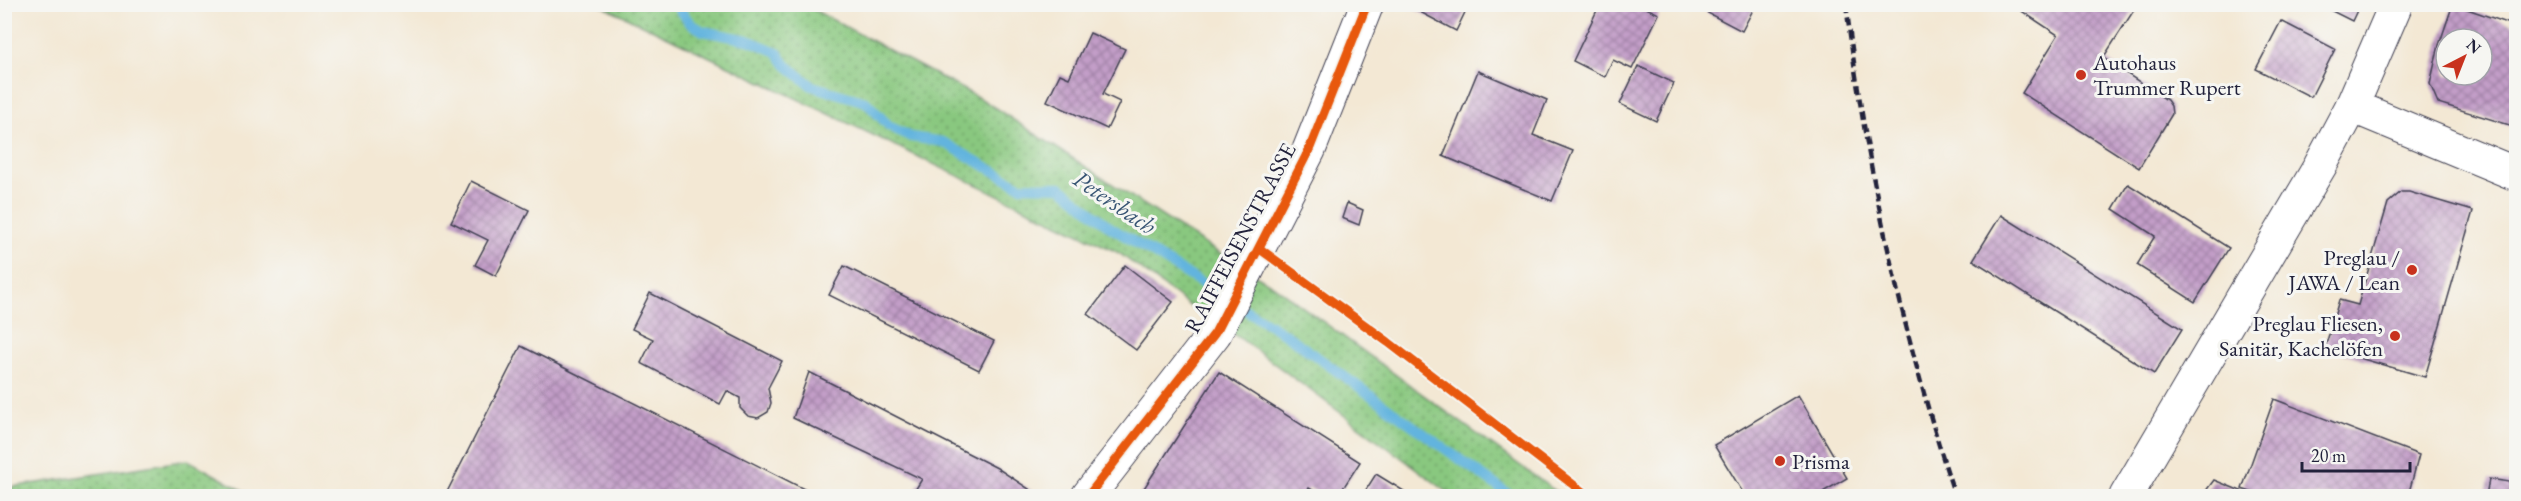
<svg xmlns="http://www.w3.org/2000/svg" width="2521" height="501" font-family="'EB Garamond',serif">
	<defs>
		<pattern id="grass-dots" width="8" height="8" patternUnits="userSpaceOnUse" patternTransform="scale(1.5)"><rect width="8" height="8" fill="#89c87f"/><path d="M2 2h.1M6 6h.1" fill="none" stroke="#70a269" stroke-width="1.8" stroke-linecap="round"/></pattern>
		<pattern id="building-cross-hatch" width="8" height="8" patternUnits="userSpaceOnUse" patternTransform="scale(1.5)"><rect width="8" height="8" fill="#c39ec8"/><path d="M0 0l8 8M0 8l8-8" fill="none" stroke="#9e80a4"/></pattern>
	</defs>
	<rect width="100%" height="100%" fill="#f6f6f2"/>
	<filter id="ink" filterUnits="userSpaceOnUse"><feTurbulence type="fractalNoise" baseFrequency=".0167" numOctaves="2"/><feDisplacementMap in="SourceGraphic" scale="12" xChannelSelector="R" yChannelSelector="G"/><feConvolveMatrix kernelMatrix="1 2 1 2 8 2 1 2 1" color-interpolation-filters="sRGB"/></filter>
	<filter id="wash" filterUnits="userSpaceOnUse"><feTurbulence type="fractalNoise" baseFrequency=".008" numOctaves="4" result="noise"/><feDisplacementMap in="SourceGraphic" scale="24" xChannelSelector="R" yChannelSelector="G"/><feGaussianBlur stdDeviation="1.35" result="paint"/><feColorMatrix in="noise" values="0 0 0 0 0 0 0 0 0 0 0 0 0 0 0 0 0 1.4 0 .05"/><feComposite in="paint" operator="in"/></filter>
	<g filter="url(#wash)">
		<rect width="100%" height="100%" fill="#f3e8d4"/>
		<g fill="url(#grass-dots)" stroke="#56755d" stroke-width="1.5">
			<polygon points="601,5 805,5 983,100 1217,252 1274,286 1562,496 1453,496 1241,339 1195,310 1119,253"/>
			<polygon points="188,460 253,496 5,496 5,488"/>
		</g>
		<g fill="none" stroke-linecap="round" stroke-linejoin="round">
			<polyline stroke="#62b4de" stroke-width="10" points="676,4 690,23 703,31 748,40 777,52 786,65 812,86 866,102 889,126 911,137 943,142 1020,186 1061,187 1110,227 1285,334 1511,496"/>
		</g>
		<g id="blocks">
			<g fill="url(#building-cross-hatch)" fill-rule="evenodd">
				<polygon points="1405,4 1469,4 1456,31"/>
				<polygon points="1600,4 1638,4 1659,14 1632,69 1613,60 1605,77 1573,61"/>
				<polygon points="1705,4 1756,4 1742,31 1702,10"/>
				<polygon points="2011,4 2138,4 2103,58 2167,100 2171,106 2172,114 2139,168 2022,93 2058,35"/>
				<polygon points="2318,4 2360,4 2352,21"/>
				<path d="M2453,4L2516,26V127L2438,103L2430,84L2439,45ZM2446,39H2482V75H2446Z"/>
				<polygon points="2281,21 2335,49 2311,97 2256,69"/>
				<polygon points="1090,33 1125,49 1103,94 1120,102 1107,129 1047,101 1060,74 1069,78"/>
				<polygon points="1638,66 1674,83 1656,121 1620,104"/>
				<polygon points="1478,71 1547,100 1533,135 1573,151 1552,201 1443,156"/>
				<polygon points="471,181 529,210 496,276 475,265 488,240 451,222"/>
				<polygon points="2128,184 2229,248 2195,302 2137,265 2155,236 2113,209"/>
				<polygon points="2401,192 2409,192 2473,211 2425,377 2325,348 2339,300 2358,305 2388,203"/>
				<polygon points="1347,203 1363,210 1359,225 1342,218"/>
				<polygon points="2001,215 2182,329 2154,374 1973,260"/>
				<polygon points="1125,265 1173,302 1136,350 1088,314"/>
				<polygon points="844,266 994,341 979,370 829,295"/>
				<polygon points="650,293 782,361 768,388 771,403 768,412 758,418 748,416 740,408 740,398 727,391 720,404 641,363 653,339 632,329"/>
				<polygon points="521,346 814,494 813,496 445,496"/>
				<polygon points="809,372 997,468 1035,493 1033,496 922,496 914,492 922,479 793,418"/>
				<polygon points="1219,372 1360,462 1338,496 1323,496 1309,488 1304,496 1139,496"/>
				<polygon points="1798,395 1847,478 1816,496 1745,496 1714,445"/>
				<polygon points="2274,399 2419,455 2408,496 2262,496 2242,489"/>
				<polygon points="1376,474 1412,496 1362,496"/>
				<polygon points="2489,479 2516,483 2516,496 2486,496"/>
				<polygon points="2214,480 2253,496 2202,496"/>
			</g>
		</g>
	</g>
	<g filter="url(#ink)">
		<use href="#blocks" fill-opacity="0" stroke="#414052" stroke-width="1.5"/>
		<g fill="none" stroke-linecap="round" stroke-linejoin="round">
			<g stroke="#414052" stroke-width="35">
				<g id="secondary">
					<polyline points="2352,106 2516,174"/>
					<polyline points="1088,496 1215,333 1309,150 1367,4"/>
				</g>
			</g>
			<g stroke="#414052" stroke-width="35">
				<polyline id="primary" points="2126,496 2320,166 2352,106 2396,4"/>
			</g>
			<use href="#secondary" stroke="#fff" stroke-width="33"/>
			<use href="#primary" stroke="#fff" stroke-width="33"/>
			<path stroke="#22223b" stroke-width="4.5" stroke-dasharray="9 4.5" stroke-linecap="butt" d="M1846,4C1867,172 1903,336 1955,496"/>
			<g stroke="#f6f6f2" stroke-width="13">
				<g id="cycleway">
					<polyline points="1260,249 1388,342 1588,496"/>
					<polyline points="1088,496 1215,333 1309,150 1367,4"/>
				</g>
			</g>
			<use href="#cycleway" stroke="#e8590c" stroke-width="9"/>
		</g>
	</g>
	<g fill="#c8321e" stroke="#f6f6f2" stroke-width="2">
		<circle cx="2081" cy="75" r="6"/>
		<circle cx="2412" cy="270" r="6"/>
		<circle cx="2395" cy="336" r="6"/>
		<circle cx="1780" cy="461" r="6"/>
	</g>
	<g text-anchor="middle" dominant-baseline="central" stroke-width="6" stroke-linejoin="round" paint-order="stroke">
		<g font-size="22" fill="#22223b" stroke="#f6f6f2" text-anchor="start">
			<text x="2093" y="62">Autohaus<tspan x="2093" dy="25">Trummer Rupert</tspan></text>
			<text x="2400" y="257" text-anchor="end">Preglau /<tspan x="2400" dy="25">JAWA / Lean</tspan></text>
			<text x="2383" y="323" text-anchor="end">Preglau Fliesen,<tspan x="2383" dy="25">Sanitär, Kachelöfen</tspan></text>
			<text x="1792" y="461">Prisma</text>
		</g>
		<g font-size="22" fill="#22223b" stroke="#f6f6f2">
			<text transform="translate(1240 238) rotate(-62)">RAIFFEISENSTRASSE</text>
		</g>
		<g font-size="24" font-style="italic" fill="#385574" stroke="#f6f6f2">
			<text transform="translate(1115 202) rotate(34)">Petersbach</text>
		</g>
	</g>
	<rect width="2521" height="501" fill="none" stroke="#f6f6f2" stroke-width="24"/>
	<g transform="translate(2464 57) rotate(42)"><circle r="28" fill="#f6f6f2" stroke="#a1a1a9" stroke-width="1.5"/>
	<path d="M0-4.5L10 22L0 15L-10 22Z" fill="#c8321e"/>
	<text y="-9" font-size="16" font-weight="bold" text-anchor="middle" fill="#22223b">N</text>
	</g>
	<path d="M2302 462v9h108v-9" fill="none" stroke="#22223b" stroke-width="3"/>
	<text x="2311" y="462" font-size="18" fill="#22223b" stroke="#f6f6f2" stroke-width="4.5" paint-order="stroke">20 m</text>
</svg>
